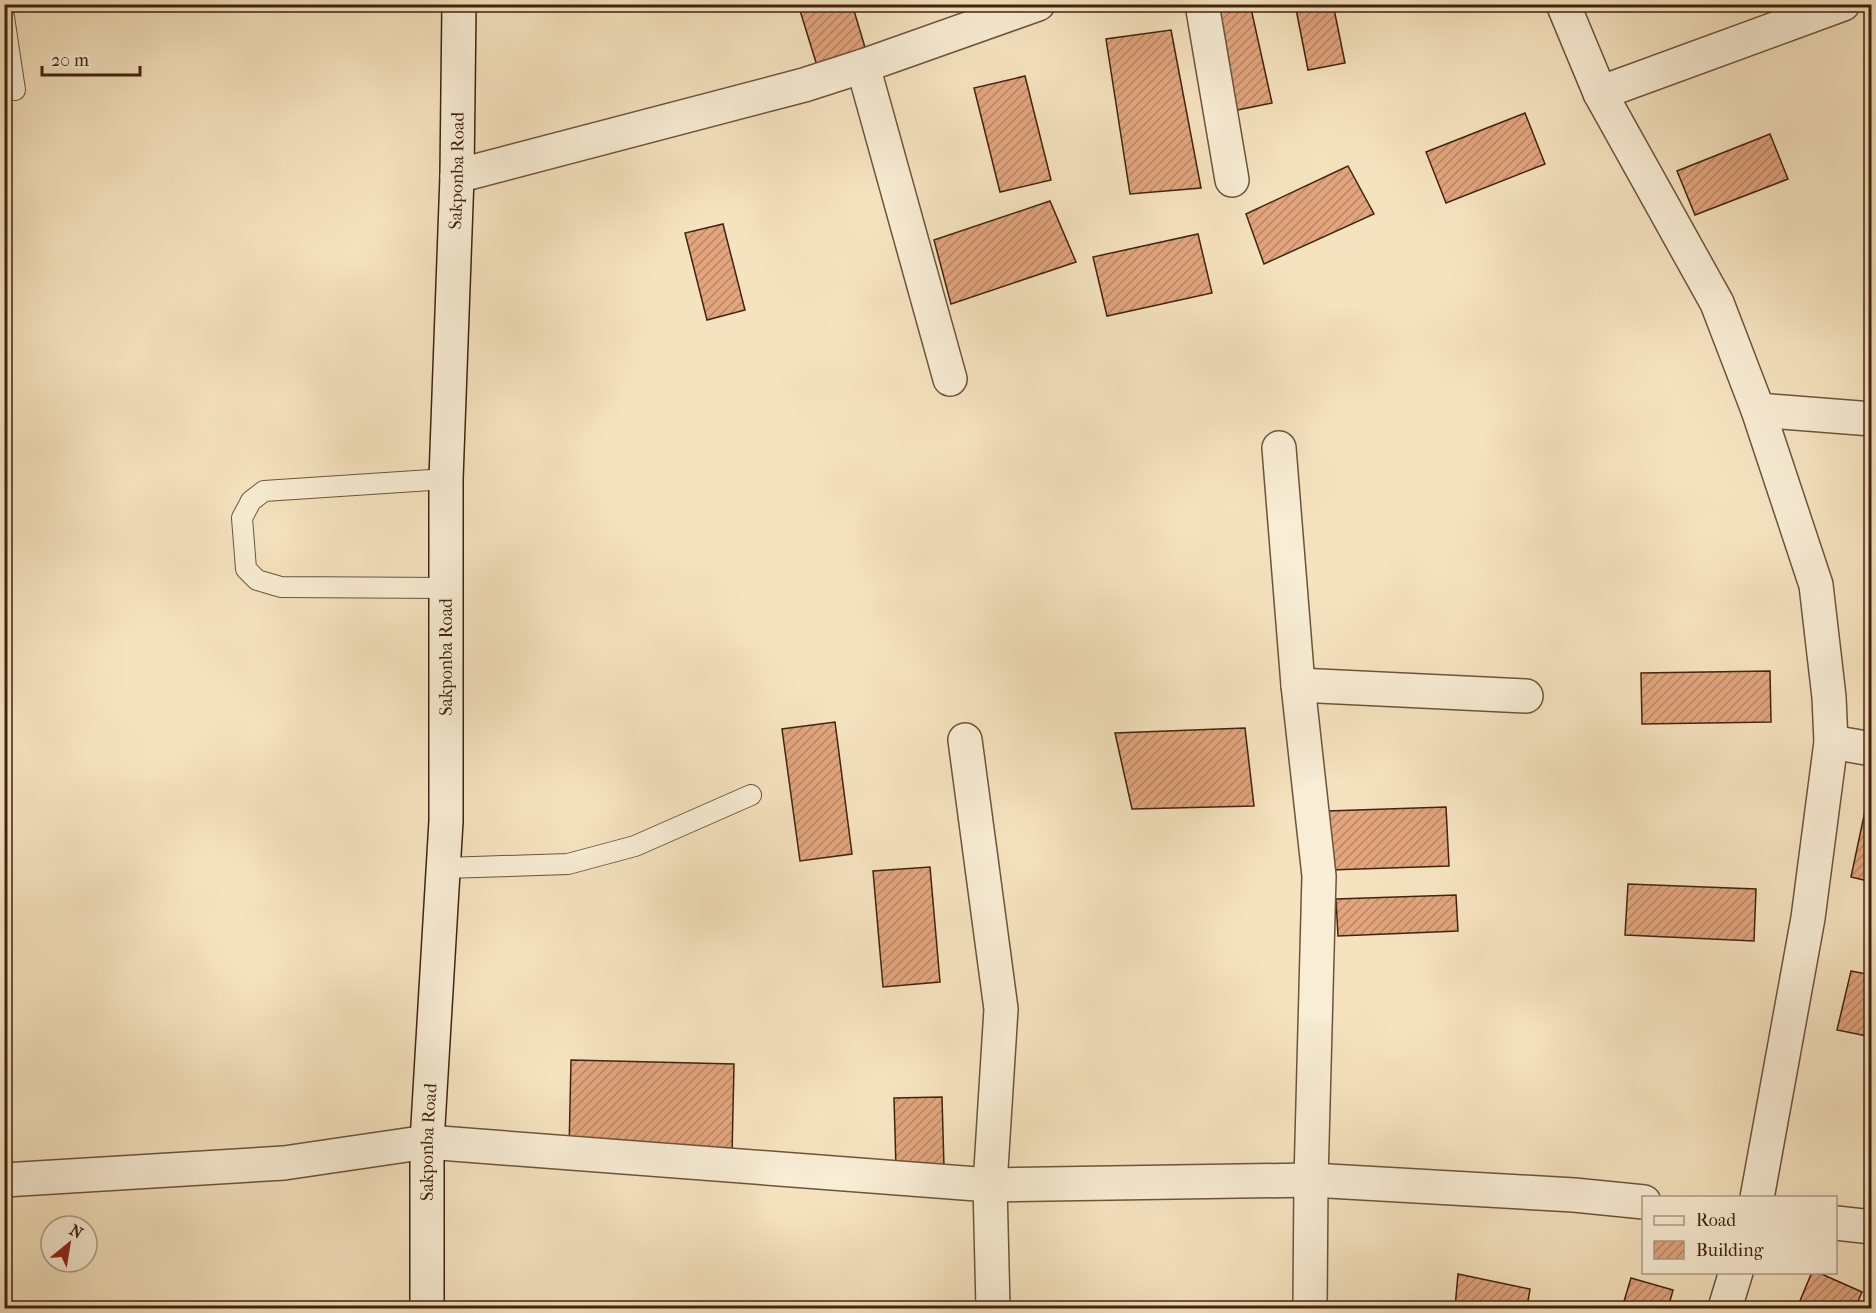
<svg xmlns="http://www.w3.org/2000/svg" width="1876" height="1313" font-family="'IM FELL French Canon',serif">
	<defs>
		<pattern id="building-hatch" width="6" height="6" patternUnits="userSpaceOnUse" patternTransform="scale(1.5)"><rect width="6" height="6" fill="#e2a57e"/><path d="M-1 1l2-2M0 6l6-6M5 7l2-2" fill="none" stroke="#b98666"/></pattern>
	</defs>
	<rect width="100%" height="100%" fill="#f5e3bf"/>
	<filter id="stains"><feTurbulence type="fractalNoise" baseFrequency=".00333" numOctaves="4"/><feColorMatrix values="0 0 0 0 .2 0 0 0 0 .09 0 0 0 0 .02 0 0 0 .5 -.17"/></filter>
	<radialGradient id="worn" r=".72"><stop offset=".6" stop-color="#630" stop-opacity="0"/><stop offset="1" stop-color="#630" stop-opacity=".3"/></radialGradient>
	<g fill="url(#building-hatch)" stroke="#41230f" stroke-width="1.5">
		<polygon points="798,4 852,4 867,54 818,69"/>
		<polygon points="1213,4 1250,4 1272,103 1237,110"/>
		<polygon points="1295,4 1333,4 1345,63 1308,70"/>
		<polygon points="1171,30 1201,188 1130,194 1106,39"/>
		<polygon points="1025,76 1051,180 1000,192 974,88"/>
		<polygon points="1525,113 1545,164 1446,203 1426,152"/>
		<polygon points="1770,134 1788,179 1695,215 1677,171"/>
		<polygon points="1348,166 1374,214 1264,264 1246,214"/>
		<polygon points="1050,201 1076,262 951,304 934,240"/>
		<polygon points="723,224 745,310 707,320 685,233"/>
		<polygon points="1198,234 1212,293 1107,316 1093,257"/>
		<polygon points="1770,671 1771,722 1642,724 1641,673"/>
		<polygon points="835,722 852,854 800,861 782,729"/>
		<polygon points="1245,728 1254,806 1132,809 1115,733"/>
		<polygon points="1866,806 1872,807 1872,882 1851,877"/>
		<polygon points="1446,807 1449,866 1330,870 1327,811"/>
		<polygon points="930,867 940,982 883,987 873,871"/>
		<polygon points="1628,884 1756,889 1754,941 1625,935"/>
		<polygon points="1456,895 1458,931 1338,936 1336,899"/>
		<polygon points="1851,971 1872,975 1872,1037 1837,1030"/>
		<polygon points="571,1060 734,1064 732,1155 569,1151"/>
		<polygon points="942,1097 944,1167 896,1169 894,1098"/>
		<polygon points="1812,1272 1817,1272 1862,1292 1855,1308 1797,1308"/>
		<polygon points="1458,1274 1530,1289 1527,1308 1455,1308"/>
		<polygon points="1631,1278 1673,1290 1668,1308 1622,1308"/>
	</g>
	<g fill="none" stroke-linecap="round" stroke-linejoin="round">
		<g stroke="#6e533b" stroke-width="22">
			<g id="service">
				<polyline points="4,17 15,90"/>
				<polyline points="446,588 281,587 257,580 246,569 242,518 251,501 264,491 446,479"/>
				<polyline points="444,868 568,864 635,846 751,795"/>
			</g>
		</g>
		<g stroke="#6e533b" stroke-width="36">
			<g id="minor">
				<polyline points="1202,4 1232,180"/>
				<polyline points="1563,4 1600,93 1717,303 1758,410 1816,585 1829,697 1831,742 1808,918 1757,1198"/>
				<polyline points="863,66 950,379"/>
				<polyline points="1600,93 1843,4"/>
				<polyline points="457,176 804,85 863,66 1038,4"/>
				<polyline points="1758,410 1872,419"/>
				<polyline points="1279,448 1298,685 1319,876 1311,1180 1310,1308"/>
				<polyline points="1298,685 1526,696"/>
				<polyline points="965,740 1001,1009 990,1185 993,1308"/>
				<polyline points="1831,742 1872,749"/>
				<polyline points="4,1180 284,1163 427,1142 990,1185 1311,1180 1574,1195 1644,1202"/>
				<polyline points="1836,1223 1872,1227"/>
				<polyline points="1725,1308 1736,1272"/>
			</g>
		</g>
		<g stroke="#41230f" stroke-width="36">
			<g id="secondary">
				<path id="s1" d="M427,1308V1142L446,821V479L457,176L459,4"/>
			</g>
		</g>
		<use href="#service" stroke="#f8edd5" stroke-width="20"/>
		<use href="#minor" stroke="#f8edd5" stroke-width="33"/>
		<use href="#secondary" stroke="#f8edd5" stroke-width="33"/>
	</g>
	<g text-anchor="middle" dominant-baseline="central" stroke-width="4.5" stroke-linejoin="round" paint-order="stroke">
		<g font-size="18" fill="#41230f" stroke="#f8edd5">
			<text stroke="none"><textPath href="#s1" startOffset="1138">Sakponba Road</textPath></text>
			<text transform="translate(446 657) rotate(-90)">Sakponba Road</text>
			<text stroke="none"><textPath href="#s1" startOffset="166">Sakponba Road</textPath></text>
		</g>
	</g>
	<rect width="1876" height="1313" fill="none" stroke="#f5e3bf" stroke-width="24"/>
	<rect x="6" y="6" width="1864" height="1301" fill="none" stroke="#41230f" stroke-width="3"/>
	<rect x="12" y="12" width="1852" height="1289" fill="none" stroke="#41230f" stroke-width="1.5"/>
	<rect x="1642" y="1196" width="195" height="78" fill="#f8edd5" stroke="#af9c86" stroke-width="1.5"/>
	<rect x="1654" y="1216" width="30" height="9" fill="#f8edd5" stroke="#af9c86" stroke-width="1.5"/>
	<text x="1696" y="1226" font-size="18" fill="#41230f">Road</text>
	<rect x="1654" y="1241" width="30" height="18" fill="url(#building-hatch)" stroke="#af9c86" stroke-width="1.5"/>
	<text x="1696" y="1256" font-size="18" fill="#41230f">Building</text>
	<g transform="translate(69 1244) rotate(30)"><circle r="28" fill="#f8edd5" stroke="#af9c86" stroke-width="1.5"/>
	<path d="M0-4.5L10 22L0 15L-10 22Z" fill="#8f2418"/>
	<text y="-9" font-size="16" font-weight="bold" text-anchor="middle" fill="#41230f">N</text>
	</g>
	<path d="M42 66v9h98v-9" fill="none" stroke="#41230f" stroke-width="3"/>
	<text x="51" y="66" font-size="18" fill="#41230f" stroke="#f8edd5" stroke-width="4.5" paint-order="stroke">20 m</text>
	<rect width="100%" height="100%" filter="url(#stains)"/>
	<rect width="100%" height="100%" fill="url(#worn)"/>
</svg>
